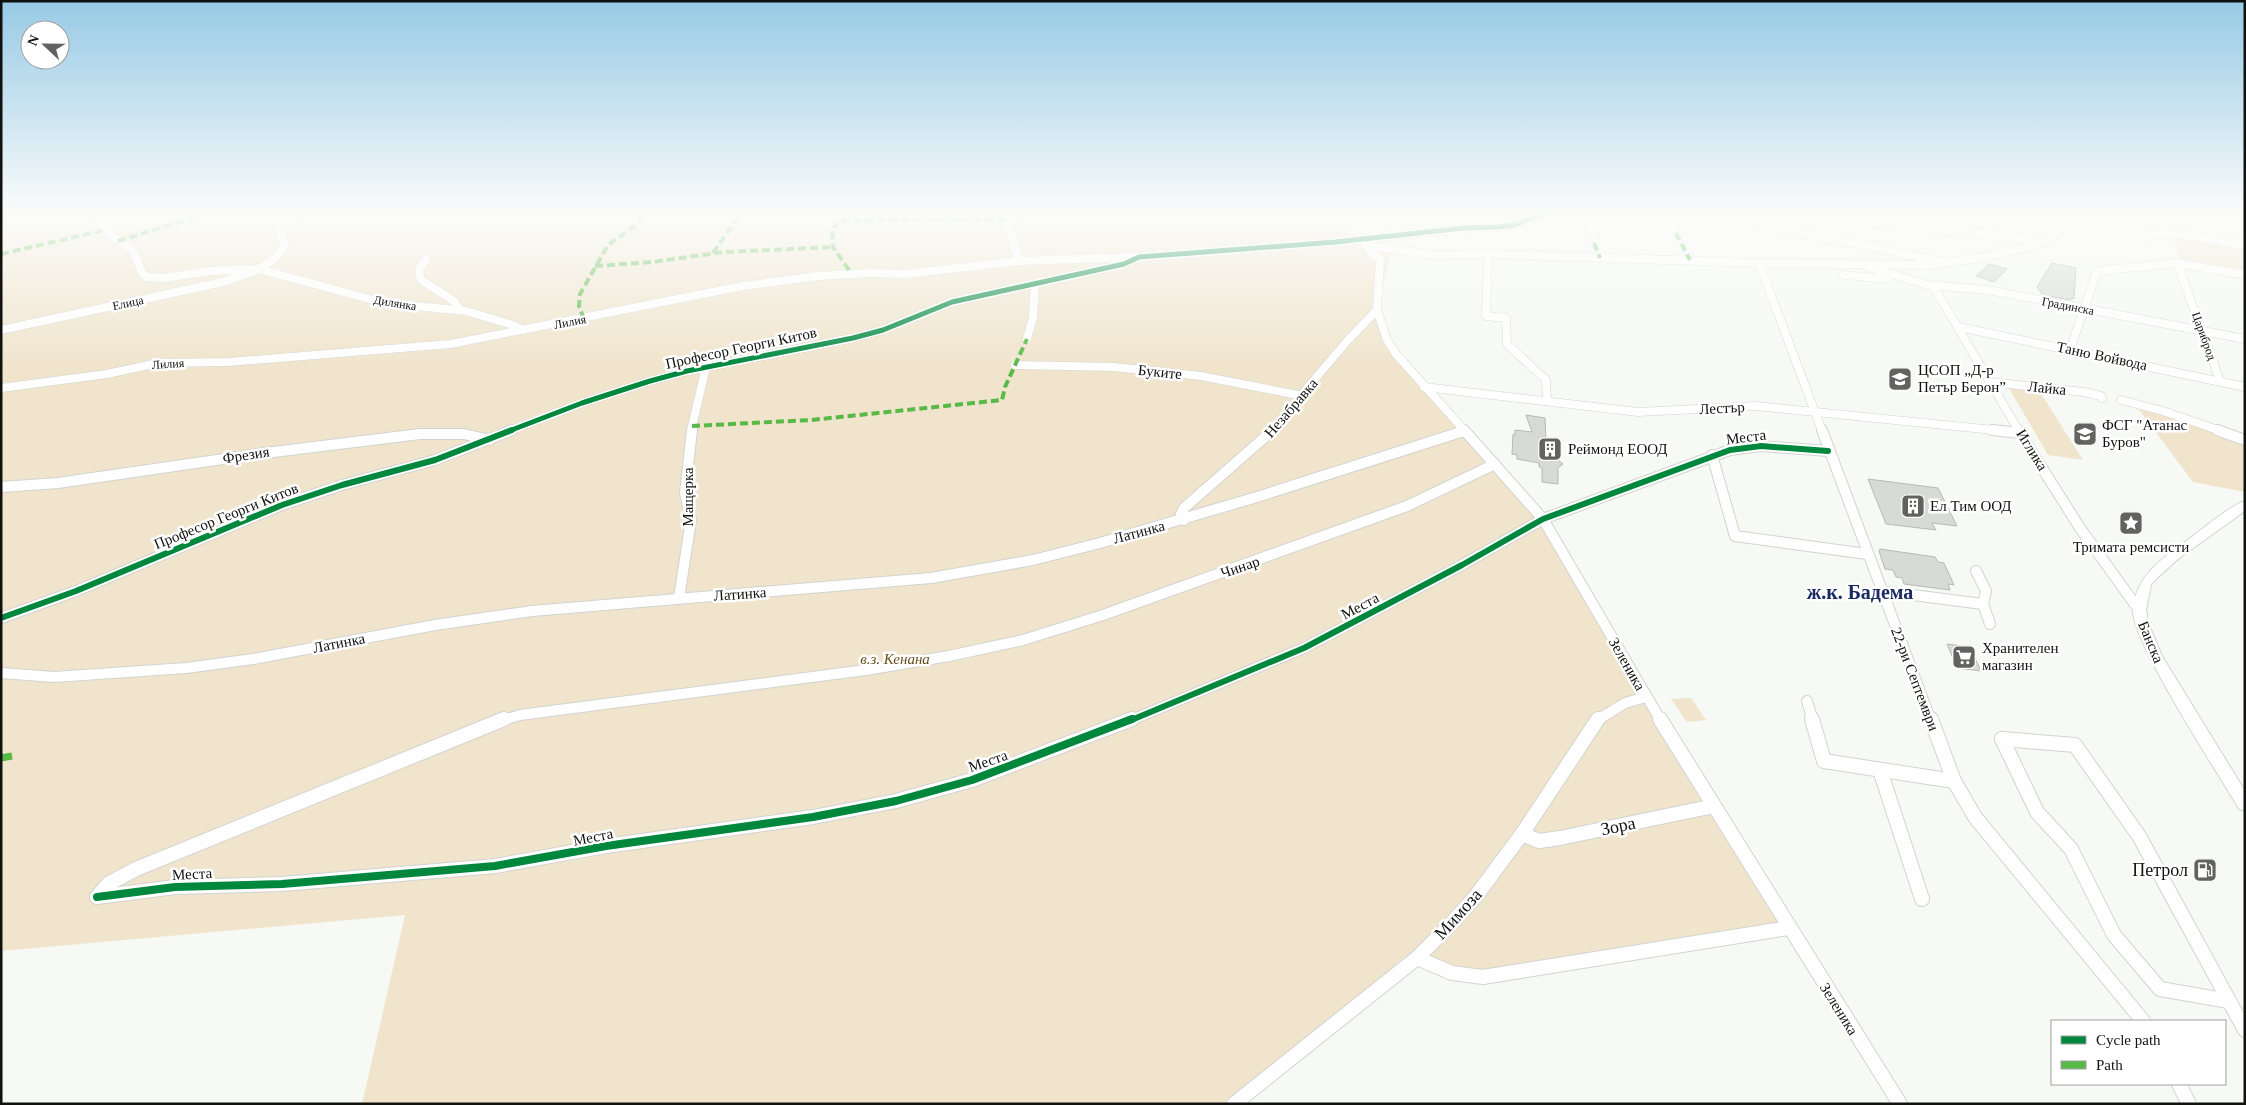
<svg xmlns="http://www.w3.org/2000/svg" width="2246" height="1105" font-family="Georgia,serif">
	<rect width="100%" height="100%" fill="#f7f9f5"/>
	<g fill="#f0e4cc">
		<polygon points="1,213 1346,213 1352,233 1384,232 1391,253 1377,310 1387,340 1543,519 1788,928 1477,983 1404,958 1234,1104 362,1104 405,915 1,951"/>
		<polygon points="2172,236 2245,247 2245,273 2182,262"/>
		<polygon points="2009,388 2040,392 2083,460 2048,455"/>
		<polygon points="2137,407 2159,412 2245,442 2245,492 2193,482"/>
		<polygon points="1691,698 1706,720 1687,722 1671,699"/>
	</g>
	<g fill="#d8dad7" stroke="#b7b9b6">
		<polygon points="2052,263 2076,268 2074,299 2071,298 2071,300 2043,295 2037,287"/>
		<polygon points="1989,264 2007,269 1994,282 1976,276"/>
		<polygon points="1526,415 1545,418 1546,442 1558,444 1558,460 1563,464 1558,468 1558,484 1542,482 1542,468 1539,467 1539,463 1517,459 1517,455 1512,454 1513,434 1515,435 1515,430 1532,432"/>
		<polygon points="1868,479 1938,488 1957,526 1932,523 1936,530 1886,524"/>
		<polygon points="1880,549 1935,557 1938,562 1944,563 1954,585 1948,584 1950,590 1904,584 1902,578 1896,577 1893,570 1885,569 1879,551"/>
		<polygon points="1947,644 1970,647 1981,671 1957,668"/>
	</g>
	<g fill="none" stroke-linecap="round" stroke-linejoin="round">
		<g stroke="#d2d4d0" stroke-width="9">
			<g id="minor-far2">
				<polyline points="94,213 111,236 133,250 142,273 147,277 163,278 211,271 259,269 384,303 466,311 513,325 522,330"/>
				<polyline points="1017,213 1007,224 1019,261"/>
				<polyline points="1589,213 1588,224 1594,243"/>
				<polyline points="1667,213 1676,233"/>
				<polyline points="1708,213 1939,261"/>
				<polyline points="1791,213 2026,239 2039,244"/>
				<polyline points="2067,215 2087,217 2096,213"/>
				<polyline points="1891,222 1903,220 1919,213"/>
				<polyline points="2148,236 2179,234 2245,245"/>
				<polyline points="2192,236 2216,213"/>
				<polyline points="1373,237 1374,240 1369,246 1369,250 1380,259 1377,310 1387,340 1396,354 1465,431"/>
				<polyline points="1365,245 1434,255 1488,254 1759,263 1931,265 1984,257 2039,244 2056,233 2063,221 2063,213"/>
				<polyline points="1488,254 1486,316 1506,318 1507,344 1546,380 1547,401"/>
				<polyline points="426,259 419,270 421,280 454,301 459,310"/>
				<polyline points="1759,263 1822,431"/>
				<polyline points="2177,263 2220,381"/>
				<polyline points="1868,267 1928,285 1988,290 2245,339"/>
				<polyline points="1844,275 1888,279"/>
				<polyline points="1933,286 2019,431"/>
				<polyline points="1959,327 2245,387"/>
				<path d="M1,330L223,282C246,274 272,268 285,245L280,231L281,226L290,218L305,213"/>
				<polyline points="1027,339 1033,317 1035,284"/>
				<polyline points="2070,350 2097,271 2177,263 2245,275"/>
				<polyline points="1015,365 1114,367 1201,376 1303,396"/>
				<polyline points="1990,382 2084,392 2101,396 2102,398"/>
				<polyline points="1424,387 1638,412 1756,406 2004,431"/>
				<polyline points="1,388 107,374 158,363 228,362 451,344 743,286 817,276 871,273 905,274 1019,261 1135,257"/>
				<polyline points="2121,400 2163,411 2221,431"/>
				<polyline points="509,431 582,403 650,381 687,371 853,338 883,330 952,302 1124,264 1139,257 1335,242 1464,228 1498,227 1514,225 1548,213"/>
				<polyline points="691,431 706,367"/>
				<polyline points="1271,431 1348,340 1377,310"/>
			</g>
		</g>
		<g stroke="#d2d4d0" stroke-width="12">
			<g id="minor-far1">
				<polyline points="1464,430 1543,519 1661,721"/>
				<polyline points="1822,430 1931,721"/>
				<polyline points="1992,430 2020,433"/>
				<polyline points="2018,430 2080,528 2139,610"/>
				<polyline points="2217,430 2245,440"/>
				<polyline points="1712,455 1735,536 1867,554"/>
				<polyline points="1,487 58,483 265,453 420,434 464,434 490,440"/>
				<polyline points="1184,520 1181,514 1184,508 1273,430"/>
				<polyline points="1881,591 1983,604 1986,591 1976,571"/>
				<polyline points="679,598 691,520 685,493 692,430"/>
				<polyline points="1983,604 1990,624"/>
				<polyline points="1,618 76,591 282,505 342,485 435,460 512,430"/>
				<polyline points="1,673 54,677 186,668 253,659 435,625 532,611 931,578 1033,560 1100,543 1257,497 1464,431"/>
				<polyline points="1807,701 1813,721"/>
				<polyline points="500,721 520,715 866,670 949,656 1023,640 1103,615 1407,506 1495,464"/>
				<polyline points="1129,721 1304,648 1462,565 1543,519 1730,450 1761,446 1828,451"/>
				<polyline points="1596,721 1625,703 1646,697"/>
			</g>
		</g>
		<g stroke="#d2d4d0" stroke-width="16">
			<g id="minor">
				<polyline points="1660,719 1900,1104"/>
				<polyline points="1812,719 1824,761 1954,781"/>
				<polyline points="1931,719 1954,781 1975,817 2143,1021"/>
				<polyline points="2002,739 2075,745 2139,836 2245,1030"/>
				<polyline points="2002,739 2037,812 2071,849 2114,935 2160,989 2229,1001"/>
				<polyline points="1880,770 1922,899"/>
				<polyline points="1522,834 1539,841 1560,838 1714,806"/>
				<polyline points="97,897 175,887 282,884 495,866 606,846 813,817 896,801 972,780 1132,719"/>
				<polyline points="97,897 108,884 136,869 504,719"/>
				<polyline points="1417,958 1452,973 1483,977 1788,928"/>
				<polyline points="2179,1084 2189,1104"/>
				<polyline points="1234,1104 1417,958 1449,926 1476,896 1522,834 1598,719"/>
			</g>
		</g>
		<g stroke="#d2d4d0" stroke-width="2">
			<path id="tertiary" d="M2245,501V511L2178,559L2155,580L2151,585L2146,610L2149,625L2162,656L2245,791V811L2239,809C2220,776 2129,638 2133,608C2137,576 2160,560 2185,542C2199,532 2230,505 2245,501Z"/>
		</g>
		<use href="#minor-far2" stroke="#fefefe" stroke-width="8"/>
		<use href="#minor-far1" stroke="#fefefe" stroke-width="10"/>
		<use href="#minor" stroke="#fefefe" stroke-width="14"/>
		<use href="#tertiary" fill="#fefefe" fill-rule="evenodd"/>
		<g stroke="#58b947" stroke-width="4" stroke-dasharray="8 4" stroke-linecap="butt">
			<polyline points="847,213 832,229 833,247 851,273"/>
			<polyline points="2063,214 2067,215"/>
			<polyline points="841,221 957,219 1008,221"/>
			<polyline points="1676,233 1690,260"/>
			<polyline points="118,241 196,217 202,213"/>
			<polyline points="1594,243 1600,258"/>
			<polyline points="713,253 741,213"/>
			<polyline points="1,254 105,230"/>
			<polyline points="595,266 652,262 724,252 833,247"/>
			<polyline points="584,319 579,306 580,294 608,245 636,225 648,213"/>
			<polyline points="692,426 811,420 1002,400 1005,387 1027,339"/>
		</g>
		<polyline stroke="#58b947" stroke-width="7" stroke-dasharray="14 7" stroke-linecap="butt" points="1,758 12,756"/>
		<g stroke="#fff" stroke-width="8">
			<polyline id="cycleway-far2" points="509,431 582,403 650,381 687,371 853,338 883,330 952,302 1124,264 1139,257 1335,242 1464,228 1498,227 1514,225 1548,213"/>
		</g>
		<g stroke="#fff" stroke-width="9">
			<g id="cycleway-far1">
				<polyline points="1,618 76,591 282,505 342,485 435,460 512,430"/>
				<polyline points="1129,721 1304,648 1462,565 1543,519 1730,450 1761,446 1828,451"/>
			</g>
		</g>
		<g stroke="#fff" stroke-width="11">
			<polyline id="cycleway" points="97,897 175,887 282,884 495,866 606,846 813,817 896,801 972,780 1132,719"/>
		</g>
		<use href="#cycleway-far2" stroke="#00873e" stroke-width="5"/>
		<use href="#cycleway-far1" stroke="#00873e" stroke-width="6"/>
		<use href="#cycleway" stroke="#00873e" stroke-width="8"/>
	</g>
	<linearGradient id="sky" x2="0" y2="1"><stop stop-color="#97cae6"/><stop offset="0.58" stop-color="#fbfcfa"/><stop offset="1" stop-color="#fbfcfa" stop-opacity="0"/></linearGradient>
	<rect width="2246" height="368" fill="url(#sky)"/>
	<defs>
		<g id="school-square" transform="scale(1.25)"><rect x="-9" y="-9" width="18" height="18" rx="4" fill="#626360" stroke="#fff"/><path d="M0-5L7-2L0 1L-7-2ZM-4 1L0 2.5L4 1V4Q0 6-4 4Z" fill="#fff"/></g>
		<g id="building-square" transform="scale(1.25)"><rect x="-9" y="-9" width="18" height="18" rx="4" fill="#626360" stroke="#fff"/><path d="M-4-6H4V6H1V3H-1V6H-4ZM-2.5-4.3h1.7v1.8h-1.7ZM.8-4.3h1.7v1.8H.8ZM-2.5-1h1.7V.8h-1.7ZM.8-1h1.7V.8H.8Z" fill="#fff"/></g>
		<g id="sight-square" transform="scale(1.25)"><rect x="-9" y="-9" width="18" height="18" rx="4" fill="#626360" stroke="#fff"/><path d="M0-6L1.8-2.2L6-1.7L2.9 1.2L3.7 5.4L0 3.3L-3.7 5.4L-2.9 1.2L-6-1.7L-1.8-2.2Z" fill="#fff"/></g>
		<g id="supermarket-square" transform="scale(1.25)"><rect x="-9" y="-9" width="18" height="18" rx="4" fill="#626360" stroke="#fff"/><path d="M-6-5.5h2.5l.6 2H6L4.5 2H-2.5L-4.4-4H-6ZM-1.5 3.2a1.3 1.3 0 1 0 .1 0ZM3 3.2a1.3 1.3 0 1 0 .1 0Z" fill="#fff"/></g>
		<g id="fuel-square" transform="scale(1.25)"><rect x="-9" y="-9" width="18" height="18" rx="4" fill="#626360" stroke="#fff"/><path d="M-5.5-6h7V0h2V4h1.3V-2.5L3-4.5l.8-.8L6-3V5H2.5V1h-1V6h-7ZM-4.2-4.7v3.2H.2V-4.7Z" fill="#fff"/></g>
	</defs>
	<g fill-rule="evenodd">
		<use href="#school-square" x="1900" y="379"/>
		<use href="#school-square" x="2085" y="434"/>
		<use href="#building-square" x="1550" y="449"/>
		<use href="#building-square" x="1913" y="506"/>
		<use href="#sight-square" x="2131" y="523"/>
		<use href="#supermarket-square" x="1964" y="657"/>
		<use href="#fuel-square" x="2205" y="870"/>
	</g>
	<g text-anchor="middle" dominant-baseline="central" stroke-width="5" stroke-linejoin="round" paint-order="stroke">
		<g font-size="12" fill="#111210" stroke="#fff">
			<text transform="translate(128 303) rotate(-12)">Елица</text>
			<text transform="translate(395 303) rotate(9)">Дилянка</text>
			<text transform="translate(2068 306) rotate(11)">Градинска</text>
			<text transform="translate(570 322) rotate(-11)">Лилия</text>
			<text transform="translate(2204 336) rotate(70)">Цариброд</text>
			<text transform="translate(168 364) rotate(-4)">Лилия</text>
		</g>
		<g font-size="15" fill="#111210" stroke="#fff">
			<text transform="translate(741 348) rotate(-12)">Професор Георги Китов</text>
			<text transform="translate(2102 356) rotate(12)">Таню Войвода</text>
			<text transform="translate(1160 372) rotate(6)">Буките</text>
			<text transform="translate(2047 388) rotate(6)">Лайка</text>
			<text transform="translate(1291 408) rotate(-49)">Незабравка</text>
			<text transform="translate(1722 408) rotate(-3)">Лестър</text>
			<text transform="translate(1746 437) rotate(-7)">Места</text>
			<text transform="translate(2032 450) rotate(58)">Иглика</text>
			<text transform="translate(246 455) rotate(-9)">Фрезия</text>
			<text transform="translate(688 497) rotate(-90)">Мащерка</text>
			<text transform="translate(226 516) rotate(-22)">Професор Георги Китов</text>
			<text transform="translate(1139 532) rotate(-15)">Латинка</text>
			<text transform="translate(1240 567) rotate(-19)">Чинар</text>
			<text transform="translate(740 594) rotate(-4)">Латинка</text>
			<text transform="translate(1360 606) rotate(-28)">Места</text>
			<text transform="translate(2151 642) rotate(67)">Банска</text>
			<text transform="translate(339 643) rotate(-11)">Латинка</text>
			<text transform="translate(1627 664) rotate(60)">Зеленика</text>
			<text transform="translate(1915 679) rotate(69)">22-ри Септември</text>
			<text transform="translate(988 761) rotate(-19)">Места</text>
			<text transform="translate(593 837) rotate(-11)">Места</text>
			<text transform="translate(192 874) rotate(-3)">Места</text>
			<text transform="translate(1839 1009) rotate(58)">Зеленика</text>
		</g>
		<g font-size="15" fill="#111210" stroke="#fff" text-anchor="start">
			<text x="1918" y="370">ЦСОП „Д-р<tspan x="1918" dy="17">Петър Берон”</tspan></text>
			<text x="2102" y="425">ФСГ "Атанас<tspan x="2102" dy="17">Буров"</tspan></text>
			<text x="1568" y="449">Реймонд ЕООД</text>
			<text x="1930" y="506">Ел Тим ООД</text>
			<text x="2131" y="547" text-anchor="middle">Тримата ремсисти</text>
			<text x="1982" y="648">Хранителен<tspan x="1982" dy="17">магазин</tspan></text>
		</g>
		<g font-size="15" font-style="italic" fill="#684e1b" stroke="#fff">
			<text x="895" y="659">в.з. Кенана</text>
		</g>
		<g font-size="18" fill="#111210" stroke="#fff">
			<text transform="translate(1618 826) rotate(-12)">Зора</text>
			<text transform="translate(1458 914) rotate(-48)">Мимоза</text>
		</g>
		<g font-size="18" fill="#111210" stroke="#fff" text-anchor="end">
			<text x="2188" y="870">Петрол</text>
		</g>
		<g font-size="20" font-weight="bold" fill="#192b62" stroke="#fff">
			<text x="1860" y="592">ж.к. Бадема</text>
		</g>
	</g>
	<rect width="2246" height="1105" fill="none" stroke="#111210" stroke-width="5"/>
	<rect x="2051" y="1020" width="175" height="65" fill="#ffffff" stroke="#a0a09f"/>
	<rect x="2061" y="1036" width="25" height="8" fill="#00873e" stroke="#a0a09f"/>
	<text x="2096" y="1045" font-size="15" fill="#111210">Cycle path</text>
	<rect x="2061" y="1061" width="25" height="8" fill="#58b947" stroke="#a0a09f"/>
	<text x="2096" y="1070" font-size="15" fill="#111210">Path</text>
	<g transform="translate(45 45) rotate(292)"><circle r="24" fill="#ffffff" stroke="#a0a09f"/>
	<path d="M0-4L9 19L0 12L-9 19Z" fill="#626360"/>
	<text y="-8" font-size="14" font-weight="bold" text-anchor="middle" fill="#111210">N</text>
	</g>
</svg>
